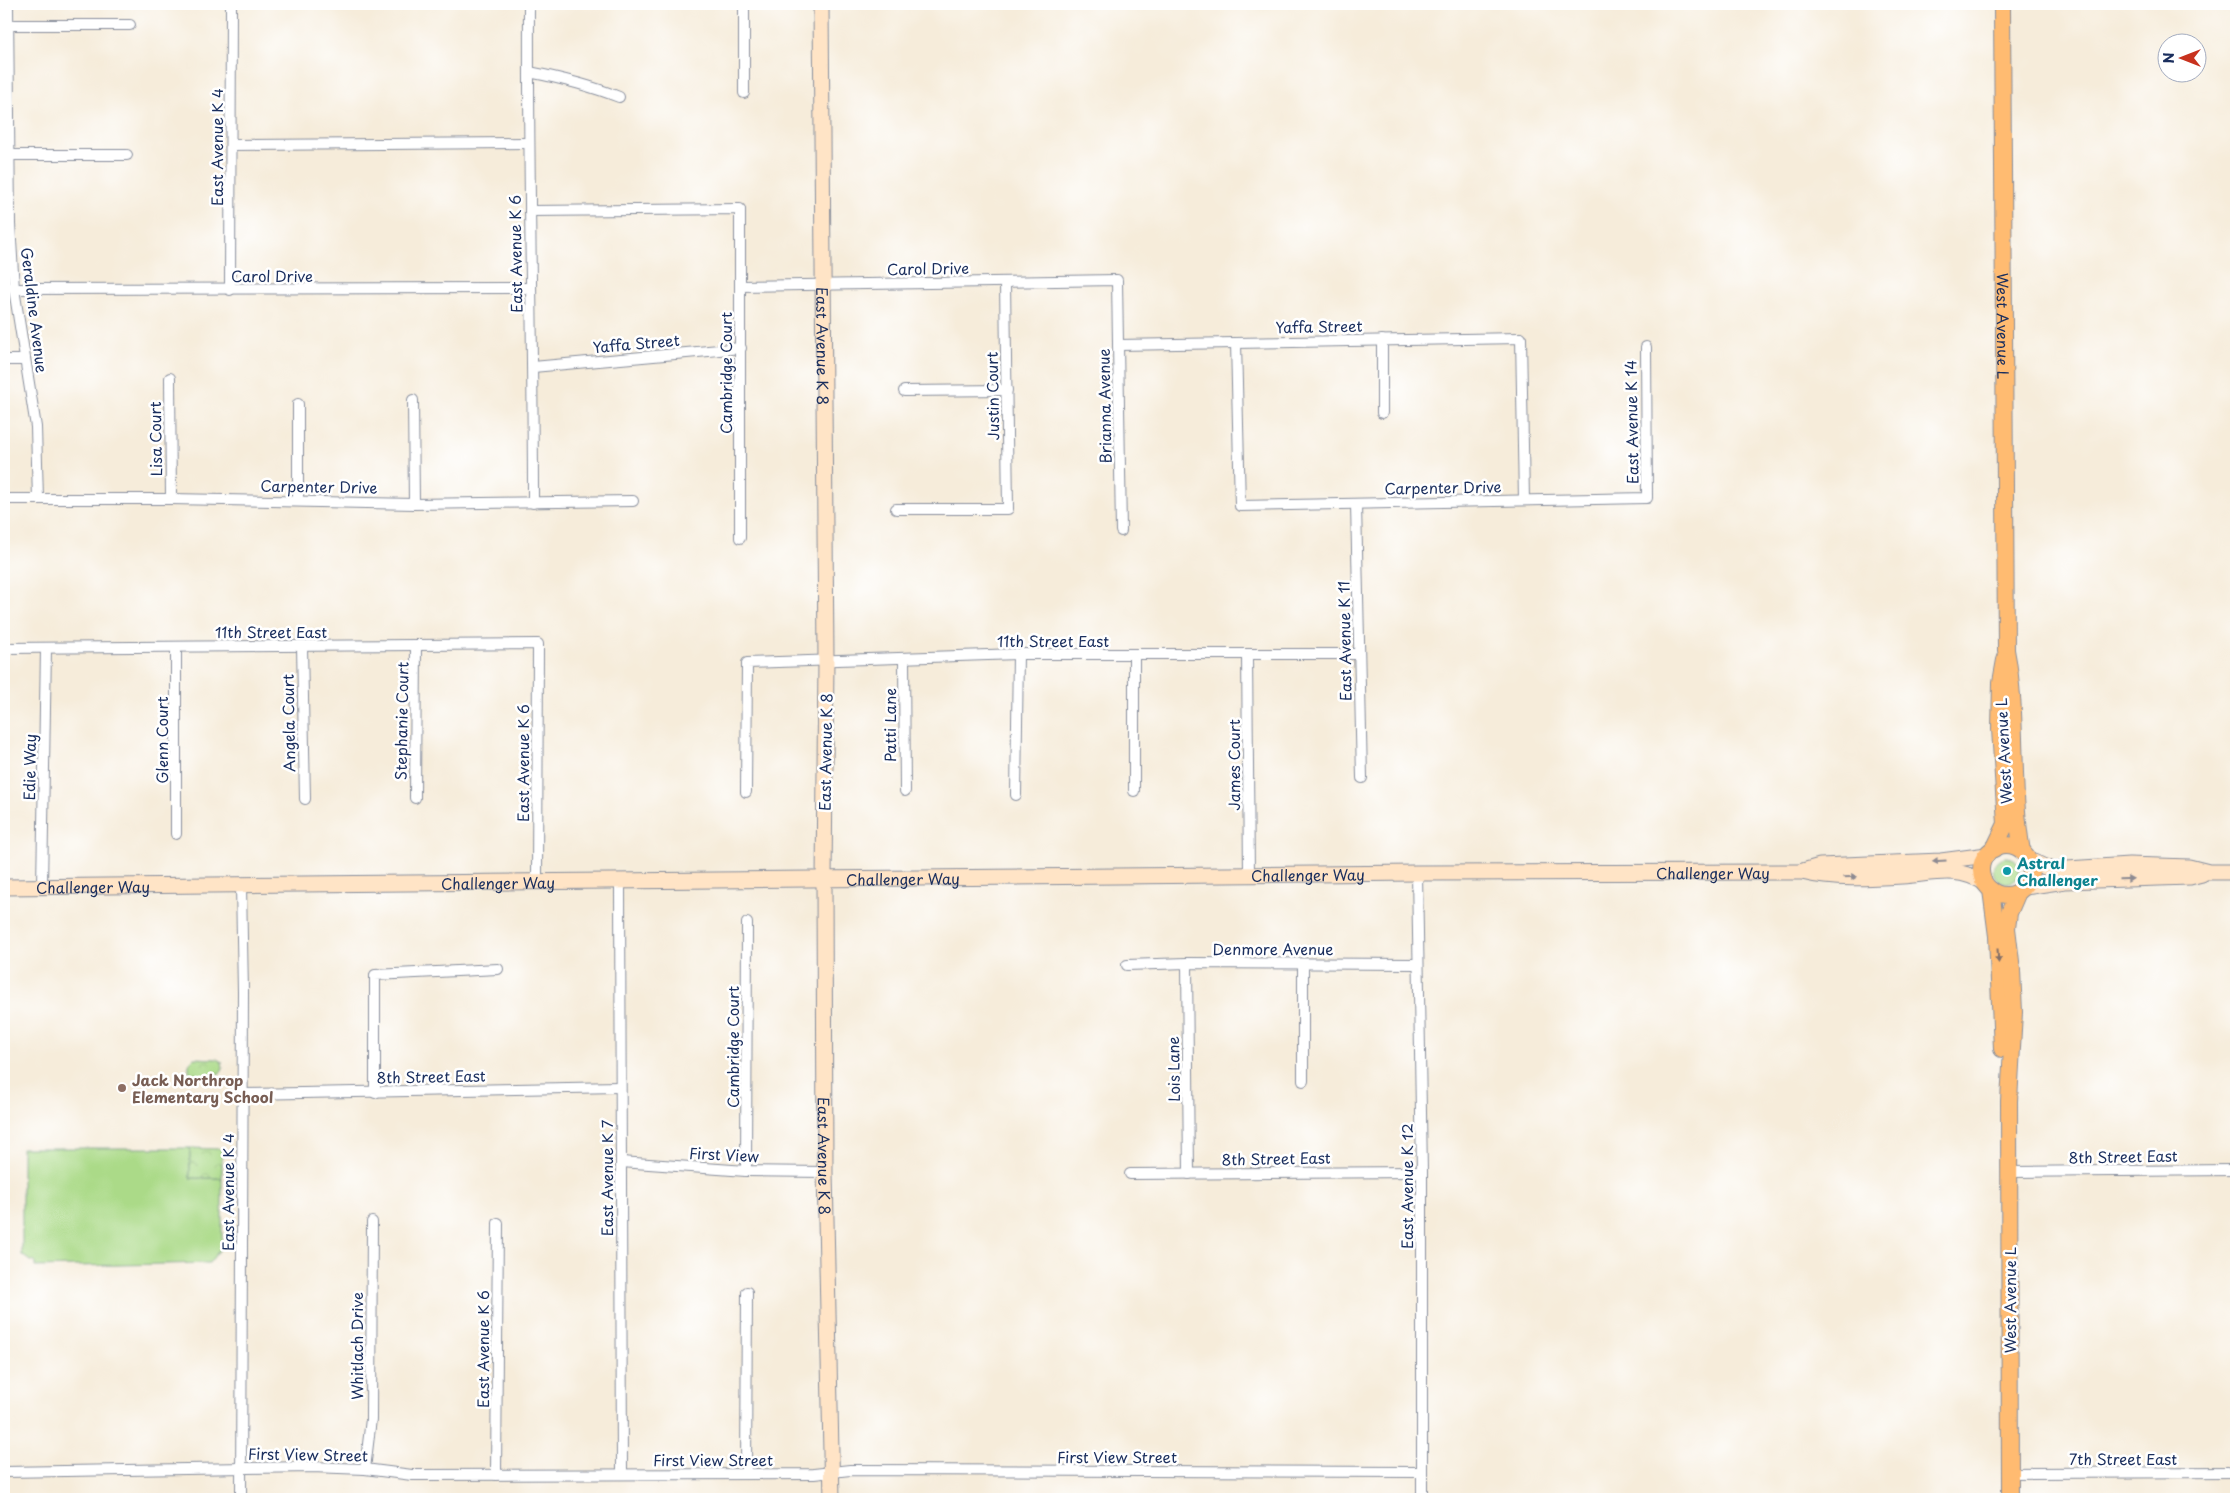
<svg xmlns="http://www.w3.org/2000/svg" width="2240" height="1503" font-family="'Playpen Sans',sans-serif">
	<defs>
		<pattern id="park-crowns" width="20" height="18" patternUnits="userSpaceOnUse" patternTransform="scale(1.25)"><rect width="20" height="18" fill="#abda88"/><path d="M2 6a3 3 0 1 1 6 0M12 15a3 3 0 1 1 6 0" fill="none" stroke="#93bb78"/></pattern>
	</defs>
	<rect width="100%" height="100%" fill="#fff"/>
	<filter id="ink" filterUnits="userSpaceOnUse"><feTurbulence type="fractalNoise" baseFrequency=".02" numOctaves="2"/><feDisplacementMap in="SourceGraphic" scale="10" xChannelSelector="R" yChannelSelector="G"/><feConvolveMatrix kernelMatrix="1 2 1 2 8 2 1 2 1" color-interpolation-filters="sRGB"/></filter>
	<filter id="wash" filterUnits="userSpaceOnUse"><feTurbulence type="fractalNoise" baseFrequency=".0096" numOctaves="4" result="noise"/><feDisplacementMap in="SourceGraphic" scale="20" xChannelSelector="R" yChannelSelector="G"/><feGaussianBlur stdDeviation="1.12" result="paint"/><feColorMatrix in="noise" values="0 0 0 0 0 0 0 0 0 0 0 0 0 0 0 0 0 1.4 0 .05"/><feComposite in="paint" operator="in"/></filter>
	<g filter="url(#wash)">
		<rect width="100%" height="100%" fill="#f6ecda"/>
		<g fill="#abda88" stroke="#638473">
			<circle cx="2006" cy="870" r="13"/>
			<polygon points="22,1148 190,1148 190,1178 222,1178 222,1247 209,1263 35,1267 35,1261 30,1261 22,1255"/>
		</g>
		<g fill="url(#park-crowns)" stroke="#638473">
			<path d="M194,1058L217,1059L222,1062L223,1068L220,1074L195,1077L190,1074C188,1067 188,1063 194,1058Z"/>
			<polygon points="190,1148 222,1149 222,1178 190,1178"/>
		</g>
	</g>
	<g filter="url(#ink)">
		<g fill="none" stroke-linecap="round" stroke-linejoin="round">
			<g stroke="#888e9c" stroke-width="12">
				<g id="street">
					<polyline points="8,4 10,224 14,289 36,427 38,499"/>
					<path d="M529,4C528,170 533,337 533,503"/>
					<polyline points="744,4 744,93"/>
					<polyline points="8,25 130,25"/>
					<path d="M529,72C560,78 589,85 619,97"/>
					<polyline points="231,145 528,143"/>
					<polyline points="9,155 127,155"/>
					<polyline points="530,211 740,209 740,538"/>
					<polyline points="740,286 1117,280 1121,531"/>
					<polyline points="14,289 531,288"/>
					<polyline points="230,290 231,4"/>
					<polyline points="1382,340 1382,413"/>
					<polyline points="1236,343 1240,506 1647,498 1646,347"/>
					<polyline points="1118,345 1521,338 1524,500"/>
					<polyline points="4,360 25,360"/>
					<polyline points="533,367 741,348"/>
					<polyline points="170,378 171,499"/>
					<polyline points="904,391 1007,390"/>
					<polyline points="413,400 414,504"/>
					<polyline points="298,404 298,500"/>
					<polyline points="4,499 171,499 414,504 633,501"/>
					<polyline points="1356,504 1362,778"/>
					<polyline points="896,509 1008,509 1005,282"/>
					<polyline points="302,646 305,799"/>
					<polyline points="176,647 176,834"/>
					<polyline points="4,648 538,644 537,883"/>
					<polyline points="1134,654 1134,791"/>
					<polyline points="1247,654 1249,875"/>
					<polyline points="904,659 905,791"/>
					<polyline points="746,792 747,663 1018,654 1359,654"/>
					<polyline points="1016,795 1018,654"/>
					<polyline points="415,798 416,645"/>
					<polyline points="1417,873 1422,1172 1422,1499"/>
					<polyline points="620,882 622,1474"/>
					<polyline points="241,885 243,992 241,1499"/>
					<polyline points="42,886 46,648"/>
					<polyline points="1187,963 1189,1174"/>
					<polyline points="1303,964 1303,1081"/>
					<polyline points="1127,965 1187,963 1418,964"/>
					<polyline points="375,1093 375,975 498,969"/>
					<polyline points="242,1094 620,1087"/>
					<polyline points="621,1162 746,1171 825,1172"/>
					<polyline points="746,1171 747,923"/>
					<polyline points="2010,1172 2236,1170"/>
					<polyline points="1130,1174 1422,1172"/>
					<polyline points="365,1469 371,1419 372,1222"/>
					<polyline points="4,1472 312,1467 365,1469 412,1475 814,1474 850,1470 1422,1472"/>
					<polyline points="2009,1473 2236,1472"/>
					<polyline points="746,1474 747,1292"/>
					<polyline points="496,1475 498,1223"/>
				</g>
			</g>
			<g stroke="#888e9c" stroke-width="17">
				<g id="secondary">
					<path id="s1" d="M821,4L826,660L824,879L825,1172L832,1499"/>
					<polyline points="2029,860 2052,870 2129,865 2189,867 2209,872 2236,872"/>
					<polyline points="1803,871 1820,866 1941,861 1987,855"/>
					<path id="s2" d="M4,887L1417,873L1802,872C1834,880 1869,878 1902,876C1933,874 1957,865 1985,883"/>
					<polyline points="2025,887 2065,881 2190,877 2202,874"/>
				</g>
			</g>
			<g stroke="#888e9c" stroke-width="18">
				<g id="primary">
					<path id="s3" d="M2002,4L2006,650C2019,717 2010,785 2022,851"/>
					<circle cx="2006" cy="870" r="25"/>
					<polyline points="1994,849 2006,824 2000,729 2001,682 2005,660"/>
					<polyline points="1991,890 1997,936 2002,1049"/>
					<polyline points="2010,1499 2009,1101 2014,1012 2012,970 2007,928 2009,913 2018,892"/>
				</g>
			</g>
			<use href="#street" stroke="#fff" stroke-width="10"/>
			<use href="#secondary" stroke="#ffe4c6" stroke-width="15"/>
			<use href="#primary" stroke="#ffbb71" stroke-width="16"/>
		</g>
		<defs><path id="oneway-solid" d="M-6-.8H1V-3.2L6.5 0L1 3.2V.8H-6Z" transform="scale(1.25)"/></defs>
		<g fill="#8d8a92">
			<use href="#oneway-solid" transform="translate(1939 861) rotate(176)"/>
			<use href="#oneway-solid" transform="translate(1850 877) rotate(-2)"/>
			<use href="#oneway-solid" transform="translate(2126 879) rotate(-2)"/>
		</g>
		<use fill="#826e67" href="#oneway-solid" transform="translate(1998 956) rotate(86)"/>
	</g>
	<circle fill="#0f9aa8" stroke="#fff" stroke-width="2" cx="2007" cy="871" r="5"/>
	<circle fill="#8d6e63" stroke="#fff" stroke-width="2" cx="122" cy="1088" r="5"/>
	<g text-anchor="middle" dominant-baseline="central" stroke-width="5" stroke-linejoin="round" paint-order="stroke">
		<g font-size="15" fill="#1b2f5e" stroke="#fff">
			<text transform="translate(216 147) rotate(-90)">East Avenue K 4</text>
			<text transform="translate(515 254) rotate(-91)">East Avenue K 6</text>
			<text transform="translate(928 268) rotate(-1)">Carol Drive</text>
			<text x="272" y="275">Carol Drive</text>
			<text transform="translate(35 310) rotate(83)">Geraldine Avenue</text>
			<text transform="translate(1319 326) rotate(-1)">Yaffa Street</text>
			<text stroke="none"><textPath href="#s3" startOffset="322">West Avenue L</textPath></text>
			<text transform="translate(636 343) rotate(-5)">Yaffa Street</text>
			<text stroke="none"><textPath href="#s1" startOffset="342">East Avenue K 8</textPath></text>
			<text transform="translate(725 373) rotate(-90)">Cambridge Court</text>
			<text transform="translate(992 396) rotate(-91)">Justin Court</text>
			<text transform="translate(1104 406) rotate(-91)">Brianna Avenue</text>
			<text transform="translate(1631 422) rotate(-91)">East Avenue K 14</text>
			<text transform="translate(155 439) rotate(-91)">Lisa Court</text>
			<text transform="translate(319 486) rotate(1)">Carpenter Drive</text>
			<text transform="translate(1443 487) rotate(-1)">Carpenter Drive</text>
			<text x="271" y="631">11th Street East</text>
			<text x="1053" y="640">11th Street East</text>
			<text transform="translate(1344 641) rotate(-91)">East Avenue K 11</text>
			<text transform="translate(401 721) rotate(-89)">Stephanie Court</text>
			<text transform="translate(288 723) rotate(-91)">Angela Court</text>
			<text transform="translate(889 725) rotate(-90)">Patti Lane</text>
			<text transform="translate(161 740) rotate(-90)">Glenn Court</text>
			<text transform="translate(2003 751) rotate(-93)">West Avenue L</text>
			<text transform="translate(825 752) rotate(-89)">East Avenue K 8</text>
			<text transform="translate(522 763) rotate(-90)">East Avenue K 6</text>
			<text transform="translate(1233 765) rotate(-90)">James Court</text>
			<text transform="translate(29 767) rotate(-89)">Edie Way</text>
			<text stroke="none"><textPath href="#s2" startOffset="1709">Challenger Way</textPath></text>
			<text stroke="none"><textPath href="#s2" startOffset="1304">Challenger Way</textPath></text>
			<text stroke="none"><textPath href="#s2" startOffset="899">Challenger Way</textPath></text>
			<text stroke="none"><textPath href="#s2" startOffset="494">Challenger Way</textPath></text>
			<text stroke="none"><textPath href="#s2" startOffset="89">Challenger Way</textPath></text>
			<text x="1273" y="948">Denmore Avenue</text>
			<text transform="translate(732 1047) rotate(-90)">Cambridge Court</text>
			<text transform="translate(1173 1069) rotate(-91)">Lois Lane</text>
			<text transform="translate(431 1076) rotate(-1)">8th Street East</text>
			<text transform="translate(724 1154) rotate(3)">First View</text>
			<text transform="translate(2123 1156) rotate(-1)">8th Street East</text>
			<text stroke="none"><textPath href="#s1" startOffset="1152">East Avenue K 8</textPath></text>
			<text transform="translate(1276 1158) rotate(-1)">8th Street East</text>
			<text transform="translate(606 1178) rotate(-90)">East Avenue K 7</text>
			<text transform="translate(1406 1186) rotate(-90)">East Avenue K 12</text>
			<text transform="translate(227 1192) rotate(-90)">East Avenue K 4</text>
			<text transform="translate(2009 1300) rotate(-90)">West Avenue L</text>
			<text transform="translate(356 1346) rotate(-90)">Whitlach Drive</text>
			<text transform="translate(482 1349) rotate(-90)">East Avenue K 6</text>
			<text transform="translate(308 1454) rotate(1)">First View Street</text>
			<text x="1117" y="1456">First View Street</text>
			<text x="2123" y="1458">7th Street East</text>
			<text x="713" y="1459">First View Street</text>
		</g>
		<g font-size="15" font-weight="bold" fill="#0d838f" stroke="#fff" text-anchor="start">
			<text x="2017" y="862">Astral<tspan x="2017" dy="17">Challenger</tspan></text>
		</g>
		<g font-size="15" font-weight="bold" fill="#785e54" stroke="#fff" text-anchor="start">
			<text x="132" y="1079">Jack Northrop<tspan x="132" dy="17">Elementary School</tspan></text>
		</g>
	</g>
	<rect width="2240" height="1503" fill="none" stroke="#fff" stroke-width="20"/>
	<g transform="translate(2182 58) rotate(270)"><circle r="24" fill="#ffffff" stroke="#a4acbf"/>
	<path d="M0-4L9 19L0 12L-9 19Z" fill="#c8321e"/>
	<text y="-8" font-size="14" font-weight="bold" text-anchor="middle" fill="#1b2f5e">N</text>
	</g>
</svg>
